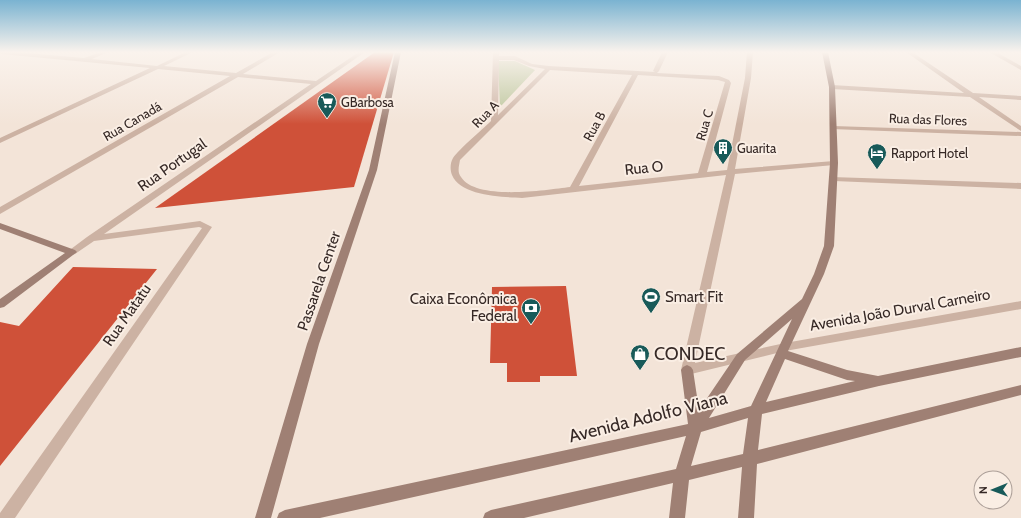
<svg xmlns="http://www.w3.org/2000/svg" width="1021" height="518" font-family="Cabin,sans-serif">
	<rect width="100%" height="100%" fill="#f3e4d8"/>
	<polygon fill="#b8c397" points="498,61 515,61 535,70 500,107"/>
	<g fill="#cf5139">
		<polygon points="375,52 394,52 354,187 155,208"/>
		<polygon points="73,267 157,269 0,466 0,322 19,326"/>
		<polygon points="566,286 577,376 540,376 540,382 507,382 507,363 490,363 492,287"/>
	</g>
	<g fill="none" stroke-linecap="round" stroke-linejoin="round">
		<g fill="#ccb2a3" fill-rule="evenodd">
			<polygon points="0,52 15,52 84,58 101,52 108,52 92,59 157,66 186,52 193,52 164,66 236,73 273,52 280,52 243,74 316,81 359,52 365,52 104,234 200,221 212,227 15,518 0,518 0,513 202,228 199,227 94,241 75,254 72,255 67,252 87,237 311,84 238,77 0,214 0,207 230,76 158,69 0,143 0,138 150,68 1,54"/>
			<path d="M493,52H499V56H515L532,64L549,66L655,72L653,71L662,52H668L659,71L657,73L719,76L729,80L731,83L707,172L727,170L745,78L747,52H753L751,78L735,169L834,161L838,163L834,165L735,174L695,363L785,343L1021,301V309L785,351L687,375L683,373L681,370L726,175L522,198C503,197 460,196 452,175C450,170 450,163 453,158C460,148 481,131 491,121ZM499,60H514L529,66L545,69L498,115ZM550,70L632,75L570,187C546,190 476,201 461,177C457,172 459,166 460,160ZM638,75L718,80L725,82L698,173L579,186Z"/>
			<polygon points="815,52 828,52 825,54"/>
			<polygon points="906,52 912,52 973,93 1021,96 1021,100 979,97 1021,126 1021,131 970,97 832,89 829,87 832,85 964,93"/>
			<polygon points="989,52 996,52 1021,66 1021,70"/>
			<polygon points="833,126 1021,132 1021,136 831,129 831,127"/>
			<polygon points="831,177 1021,183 1021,189 834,181 831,181"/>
		</g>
		<g fill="#9f8074" fill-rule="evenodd">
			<polygon points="395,52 401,52 377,170 319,344 271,518 255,518 307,344 369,170"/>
			<path d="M822,52H828L835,87L838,163L834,246L824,274L788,351L847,370L878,376L1021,347V357L879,386L762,414L758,450L1021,385V395L757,464L754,518H738L742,467L689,480L685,518H669L673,483L524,518H483L485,513L491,510L676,469L686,436L320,518H277L279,513L285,510L688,424L681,370L683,367L687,365L691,367L693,370L699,410L737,354L802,299L814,274L824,246L830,163L829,87ZM792,319L751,406L709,418L745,360ZM785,359L847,380L855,381L766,402ZM748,418L743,454L691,466L701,432Z"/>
			<polygon points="0,223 75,250 77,252 4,307 0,308 0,299 65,253 0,229"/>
		</g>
	</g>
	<linearGradient id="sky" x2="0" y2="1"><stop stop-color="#7ab3d1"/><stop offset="0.42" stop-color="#faf3ed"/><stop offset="1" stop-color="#faf3ed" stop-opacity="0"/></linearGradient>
	<rect width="1021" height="124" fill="url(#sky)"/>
	<defs>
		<g id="supermarket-pin" transform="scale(1)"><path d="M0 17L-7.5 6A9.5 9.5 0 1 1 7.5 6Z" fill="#185a59" stroke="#faeee4"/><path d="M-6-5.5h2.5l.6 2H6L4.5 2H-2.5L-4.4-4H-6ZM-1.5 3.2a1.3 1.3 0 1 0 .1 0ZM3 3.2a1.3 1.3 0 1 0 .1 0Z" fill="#fff"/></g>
		<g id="building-pin" transform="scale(1)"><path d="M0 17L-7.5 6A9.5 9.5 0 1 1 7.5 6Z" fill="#185a59" stroke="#faeee4"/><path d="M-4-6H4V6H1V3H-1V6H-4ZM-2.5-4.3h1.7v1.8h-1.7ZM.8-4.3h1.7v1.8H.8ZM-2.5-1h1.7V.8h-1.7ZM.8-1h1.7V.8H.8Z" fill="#fff"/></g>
		<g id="hotel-pin" transform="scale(1)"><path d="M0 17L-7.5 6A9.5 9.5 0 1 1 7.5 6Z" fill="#185a59" stroke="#faeee4"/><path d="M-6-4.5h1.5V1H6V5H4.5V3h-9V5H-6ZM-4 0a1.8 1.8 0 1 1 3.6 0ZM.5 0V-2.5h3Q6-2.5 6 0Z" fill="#fff"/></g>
		<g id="stadium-pin" transform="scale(1)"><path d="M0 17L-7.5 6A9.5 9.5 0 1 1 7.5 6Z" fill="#185a59" stroke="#faeee4"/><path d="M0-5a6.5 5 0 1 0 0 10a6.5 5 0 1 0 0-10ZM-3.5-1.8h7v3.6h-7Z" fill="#fff"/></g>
		<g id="bank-pin" transform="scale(1)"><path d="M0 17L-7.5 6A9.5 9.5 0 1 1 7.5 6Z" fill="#185a59" stroke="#faeee4"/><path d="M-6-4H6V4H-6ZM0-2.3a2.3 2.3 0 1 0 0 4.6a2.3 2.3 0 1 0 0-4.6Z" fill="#fff"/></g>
		<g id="shop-pin" transform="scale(1)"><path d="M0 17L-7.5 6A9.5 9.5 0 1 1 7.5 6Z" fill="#185a59" stroke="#faeee4"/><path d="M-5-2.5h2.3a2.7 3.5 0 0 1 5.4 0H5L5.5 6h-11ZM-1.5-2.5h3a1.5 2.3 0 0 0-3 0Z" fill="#fff"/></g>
	</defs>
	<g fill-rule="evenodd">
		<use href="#supermarket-pin" x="327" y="102"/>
		<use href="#building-pin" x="723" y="148"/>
		<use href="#hotel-pin" x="877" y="153"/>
		<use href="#stadium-pin" x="651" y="297"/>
		<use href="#bank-pin" x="531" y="308"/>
		<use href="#shop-pin" x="640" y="354"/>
	</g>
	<g text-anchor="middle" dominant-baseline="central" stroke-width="4" stroke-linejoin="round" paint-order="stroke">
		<g font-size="13" fill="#362926" stroke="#faeee4" text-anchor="start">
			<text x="341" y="102">GBarbosa</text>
			<text x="737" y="148">Guarita</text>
			<text x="891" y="153">Rapport Hotel</text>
		</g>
		<g font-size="13" fill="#362926" stroke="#faeee4">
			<text transform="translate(485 114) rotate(-46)">Rua A</text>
			<text transform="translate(928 119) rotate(2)">Rua das Flores</text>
			<text transform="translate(132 121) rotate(-30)">Rua Canadá</text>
			<text transform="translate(704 125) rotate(-74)">Rua C</text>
			<text transform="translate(594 126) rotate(-61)">Rua B</text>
		</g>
		<g font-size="15" fill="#362926" stroke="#faeee4">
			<text transform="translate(172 165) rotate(-35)">Rua Portugal</text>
			<text transform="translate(644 168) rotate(-6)">Rua O</text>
			<text transform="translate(319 281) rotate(-71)">Passarela Center</text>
			<text transform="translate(900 310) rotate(-10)">Avenida João Durval Carneiro</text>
			<text transform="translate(127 315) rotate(-55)">Rua Matatu</text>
		</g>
		<g font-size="15" fill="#362926" stroke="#faeee4" text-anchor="start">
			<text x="665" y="297">Smart Fit</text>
			<text x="517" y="299" text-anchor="end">Caixa Econômica<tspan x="517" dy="17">Federal</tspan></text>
		</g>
		<g font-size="18" fill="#362926" stroke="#faeee4" text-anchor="start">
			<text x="654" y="354">CONDEC</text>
		</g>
		<g font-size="18" fill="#362926" stroke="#faeee4">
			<text transform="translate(648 417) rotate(-14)">Avenida Adolfo Viana</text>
		</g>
	</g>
	<g transform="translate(993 490) rotate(269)"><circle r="19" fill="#faeee4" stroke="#ac9f98"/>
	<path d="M0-3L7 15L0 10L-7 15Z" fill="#185a59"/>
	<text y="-6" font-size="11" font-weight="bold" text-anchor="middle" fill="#362926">N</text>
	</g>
</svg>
